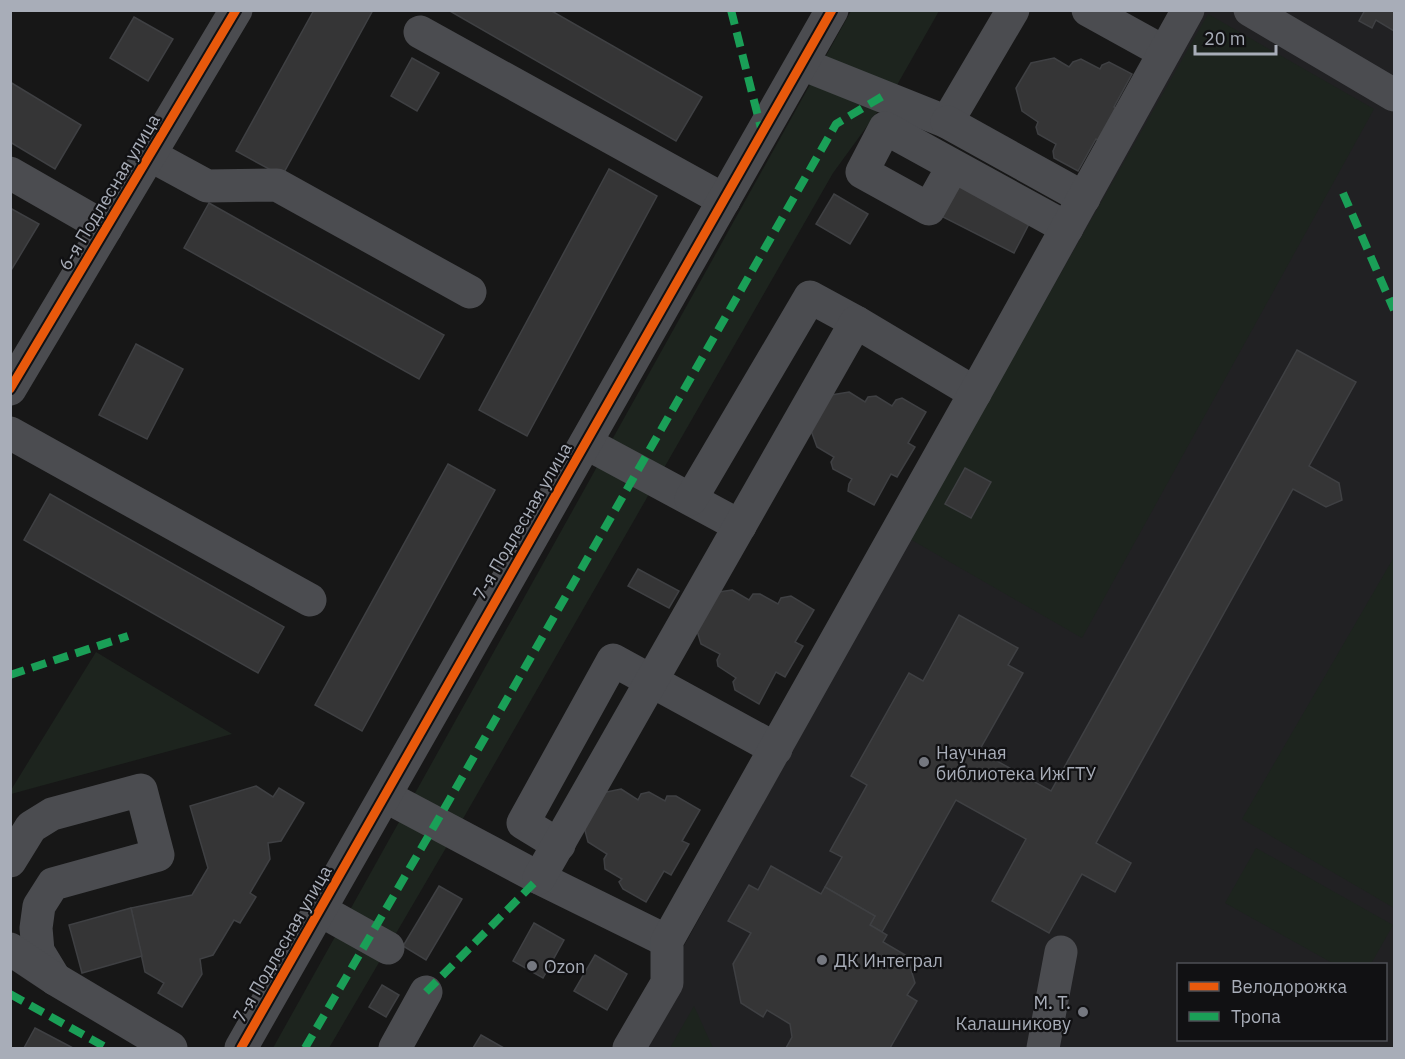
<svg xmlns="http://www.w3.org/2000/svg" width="1405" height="1059" font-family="'IBM Plex Sans',sans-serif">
	<rect width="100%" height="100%" fill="#171717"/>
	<path fill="#212123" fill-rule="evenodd" d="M1202,11H1394V1048H623L686,942ZM1178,964H1386V1040H1178Z"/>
	<g fill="#1d241e">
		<polygon points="851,11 939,11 897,85 833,173 464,817 329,1048 273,1048"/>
		<polygon points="1208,14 1374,109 1082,638 910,539"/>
		<polygon points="1394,557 1394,908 1242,819"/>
		<polygon points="96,652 232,734 11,794 11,790"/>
		<polygon points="1256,848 1393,925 1371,964 1334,964 1225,903"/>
		<polygon points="694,1006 713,1048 670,1048"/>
	</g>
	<g fill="#353536" stroke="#3f4043" stroke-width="1.5">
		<polygon points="314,10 373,10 282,176 236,151"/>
		<polygon points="448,10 550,10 702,97 676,141"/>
		<polygon points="1365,10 1394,10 1394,31 1376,20 1372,28 1359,21"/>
		<polygon points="134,17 173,39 148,81 110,58"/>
		<polygon points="412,58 439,73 417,111 391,96"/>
		<polygon points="1054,58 1069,67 1073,62 1081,59 1100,69 1102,65 1109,62 1132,74 1114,107 1121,111 1103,143 1096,139 1078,171 1054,158 1053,151 1056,144 1038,134 1036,127 1038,122 1022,111 1016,88 1031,63"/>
		<polygon points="10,82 81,125 55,169 10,142"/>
		<polygon points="609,169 657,196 527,436 479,410"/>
		<polygon points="957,183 1031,220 1014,253 941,216"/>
		<polygon points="834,194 868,214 850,244 816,224"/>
		<polygon points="209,203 444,335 419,379 184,248"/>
		<polygon points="10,208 39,224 10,272"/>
		<polygon points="136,344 183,369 147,439 99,415"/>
		<polygon points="1297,350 1356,382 1309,466 1339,483 1342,500 1326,507 1293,489 1096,843 1131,863 1115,892 1082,874 1049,933 992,901 1026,839 956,800 882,932 870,925 875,916 825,887 842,857 830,851 867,785 851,776 909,673 923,681 959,615 1018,648 1008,665 1023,673 979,751 1051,791"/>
		<polygon points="849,392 865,402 868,397 876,396 892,406 896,400 902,398 926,412 908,443 915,447 897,477 891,474 874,505 848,491 849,484 852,479 833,469 831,462 834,457 817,447 809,425 825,396"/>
		<polygon points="448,464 495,490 362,731 315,705"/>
		<polygon points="965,468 991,482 971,518 945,504"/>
		<polygon points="50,494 284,627 258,673 24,540"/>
		<polygon points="638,569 679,591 669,608 628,586"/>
		<polygon points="732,590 749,600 753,594 760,594 778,604 781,598 791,596 814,610 795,642 803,646 785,677 776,672 759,704 735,690 733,682 736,678 718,666 717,660 720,654 701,644 695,624 712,593"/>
		<polygon points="256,786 273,797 279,788 304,803 281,841 268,843 270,859 250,893 256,897 240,923 234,920 213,955 200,959 202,974 182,1007 158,993 164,983 145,972 131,908 192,895 208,868 190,806"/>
		<polygon points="621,789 638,800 641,794 649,792 665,801 667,796 676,796 700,810 682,841 689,844 671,875 664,871 646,902 623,889 619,882 622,879 605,869 604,859 607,854 588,842 582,819 597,794"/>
		<polygon points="771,866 821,894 825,887 875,916 870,925 887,935 883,942 907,956 915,983 907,995 917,1001 890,1048 786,1048 792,1037 790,1024 767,1010 763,1017 741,1003 733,964 751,933 728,921 749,885 758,890"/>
		<polygon points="439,886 462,899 426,960 403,946"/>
		<polygon points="131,908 142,956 82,973 69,925"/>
		<polygon points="534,923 564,940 543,978 513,961"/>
		<polygon points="595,955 627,974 607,1010 574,991"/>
		<polygon points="382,985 399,995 386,1017 369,1007"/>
		<polygon points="35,1028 73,1048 24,1048"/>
		<polygon points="481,1035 504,1048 473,1048"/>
	</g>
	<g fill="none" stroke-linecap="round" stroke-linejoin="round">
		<g stroke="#4b4c50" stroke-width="33">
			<polyline points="1088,10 1164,52"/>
			<polyline points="1250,10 1394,95"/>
			<polyline points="420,32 724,200"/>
			<polyline points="802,64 947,122 1013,10"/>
			<polyline points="947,122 1084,198"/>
			<polyline points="150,155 207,186 277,185 470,292"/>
			<polyline points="953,166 929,209 862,172 885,128 1067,228"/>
			<polyline points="10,173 106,228"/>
			<polyline points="10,389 236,10"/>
			<polyline points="10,433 310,600"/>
			<polyline points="586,443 740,526"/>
			<polyline points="691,499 810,297 856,322"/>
			<polyline points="385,796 539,878 667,941"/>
			<polyline points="559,845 523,823 613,660 776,749"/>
			<polyline points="10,861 31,827 52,814 141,790 158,855 53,884 39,906 36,928 38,951 55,979"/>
			<polyline points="539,878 856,322 975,393"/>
			<polyline points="320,910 388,948"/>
			<polyline points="10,949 55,979 171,1048"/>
			<polyline points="241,1048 832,10"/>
			<polyline points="395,1048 426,992"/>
			<polyline points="629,1048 667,983 667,941 975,393 1188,10"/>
			<polyline points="1043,1048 1061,952"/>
		</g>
		<g stroke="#1a9f57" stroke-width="8" stroke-dasharray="15 8" stroke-linecap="butt">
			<polyline points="731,10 762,132"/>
			<polyline points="1343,193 1394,310"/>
			<polyline points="10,675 128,636"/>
			<polyline points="426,992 539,878"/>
			<polyline points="10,994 107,1048"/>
			<polyline points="305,1048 436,823 836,124 883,96"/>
		</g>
		<g stroke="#111113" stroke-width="13">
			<g id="cycleway">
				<polyline points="10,389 236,10"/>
				<polyline points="241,1048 832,10"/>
			</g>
		</g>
		<use href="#cycleway" stroke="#e8590c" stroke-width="9"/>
	</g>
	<g fill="#757880" stroke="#111113" stroke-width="2">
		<circle cx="924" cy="762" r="6"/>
		<circle cx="822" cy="960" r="6"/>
		<circle cx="532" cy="966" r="6"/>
		<circle cx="1083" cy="1012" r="6"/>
	</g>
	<g text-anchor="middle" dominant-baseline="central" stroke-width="4.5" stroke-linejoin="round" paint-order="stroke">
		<g font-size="18" fill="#a8adb8" stroke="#111113">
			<text transform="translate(109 192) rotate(-59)">6-я Подлесная улица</text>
			<text transform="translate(522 521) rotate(-60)">7-я Подлесная улица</text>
			<text transform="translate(282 944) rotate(-60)">7-я Подлесная улица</text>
		</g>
		<g font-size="18" fill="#a8adb8" stroke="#111113" text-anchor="start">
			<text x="936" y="752">Научная<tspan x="936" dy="21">библиотека ИжГТУ</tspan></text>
			<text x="834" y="960">ДК Интеграл</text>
			<text x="544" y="966">Ozon</text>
			<text x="1071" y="1002" text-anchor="end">М. Т.<tspan x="1071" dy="21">Калашникову</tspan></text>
		</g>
	</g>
	<rect width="1405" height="1059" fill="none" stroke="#a8adb8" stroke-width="24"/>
	<rect x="1177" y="963" width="210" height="78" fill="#111113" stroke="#4d4f55" stroke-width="1.5"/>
	<rect x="1189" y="982" width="30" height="9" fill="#e8590c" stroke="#4d4f55" stroke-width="1.5"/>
	<text x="1231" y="993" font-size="18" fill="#a8adb8">Велодорожка</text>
	<rect x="1189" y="1012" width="30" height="9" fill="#1a9f57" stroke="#4d4f55" stroke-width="1.5"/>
	<text x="1231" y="1023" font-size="18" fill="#a8adb8">Тропа</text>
	<path d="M1195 45v9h81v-9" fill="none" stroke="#a8adb8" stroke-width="3"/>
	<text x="1204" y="45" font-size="18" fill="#a8adb8" stroke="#111113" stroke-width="4.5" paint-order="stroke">20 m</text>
</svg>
